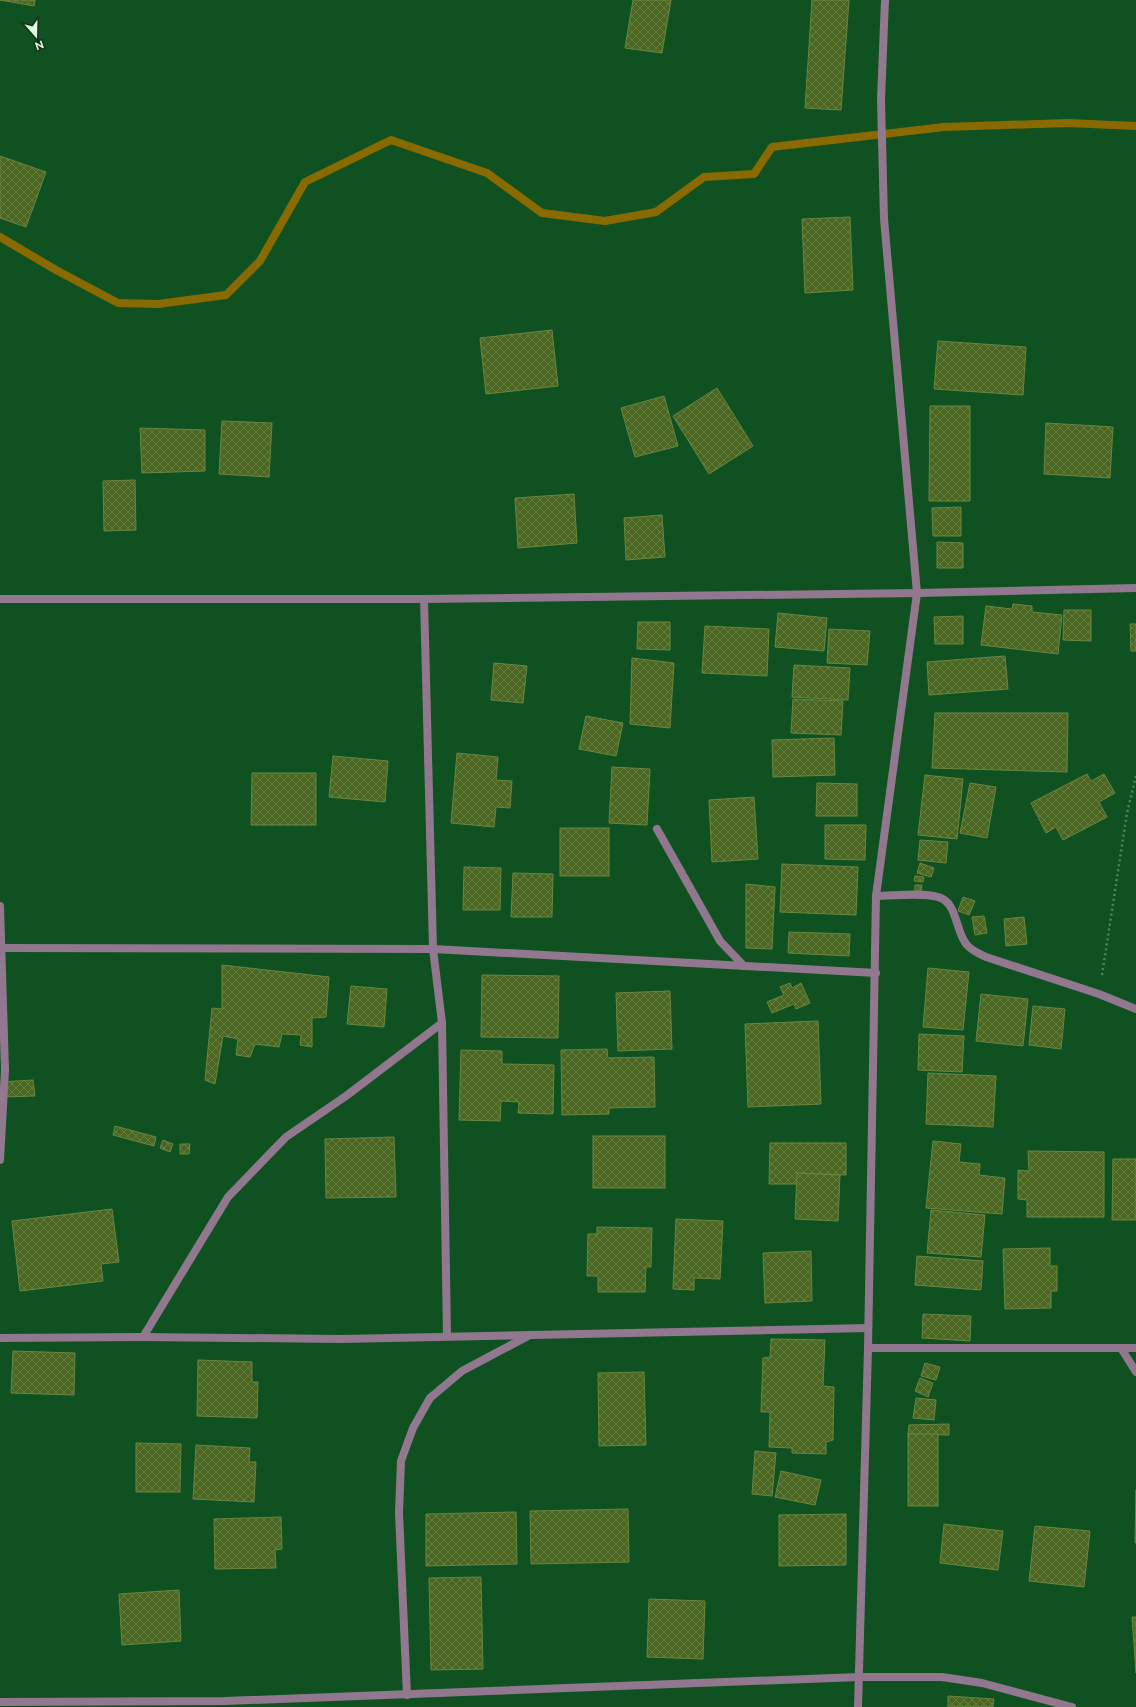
<svg xmlns="http://www.w3.org/2000/svg" width="1136" height="1707" font-family="Raleway,sans-serif">
	<defs>
		<pattern id="building-cross-hatch" width="8" height="8" patternUnits="userSpaceOnUse"><rect width="8" height="8" fill="#4b6620"/><path d="M0 0l8 8M0 8l8-8" fill="none" stroke="#647d40"/></pattern>
	</defs>
	<rect width="100%" height="100%" fill="#105121"/>
	<g fill="none" stroke-linecap="round" stroke-linejoin="round">
		<polyline stroke="#896a01" stroke-width="8" points="0,237 56,270 118,303 158,304 226,295 260,261 305,182 391,140 487,173 542,213 605,221 656,212 704,177 754,174 772,147 944,127 1068,123 1136,126"/>
	</g>
	<g fill="url(#building-cross-hatch)" stroke="#6a8641">
		<polygon points="0,0 35,0 34,6"/>
		<polygon points="633,0 671,0 662,53 625,48"/>
		<polygon points="812,0 849,0 841,110 805,108"/>
		<polygon points="0,156 46,172 26,227 0,218"/>
		<polygon points="850,217 853,290 805,293 802,219"/>
		<polygon points="552,330 558,386 486,394 480,338"/>
		<polygon points="938,341 1026,347 1023,395 934,389"/>
		<polygon points="717,388 753,446 709,474 673,416"/>
		<polygon points="664,396 678,446 635,457 621,408"/>
		<polygon points="930,406 970,406 970,501 929,501"/>
		<polygon points="222,421 272,423 269,477 219,474"/>
		<polygon points="1046,423 1113,427 1110,478 1044,474"/>
		<polygon points="140,428 205,430 205,471 142,473"/>
		<polygon points="135,480 136,530 104,531 103,481"/>
		<polygon points="574,494 577,543 518,548 515,498"/>
		<polygon points="961,507 961,536 933,536 932,508"/>
		<polygon points="662,515 665,557 626,560 624,518"/>
		<polygon points="937,542 963,543 963,568 937,568"/>
		<polygon points="1013,604 1032,606 1032,612 1062,615 1058,654 981,645 986,606 1012,609"/>
		<polygon points="1064,610 1091,610 1091,641 1063,640"/>
		<polygon points="778,613 827,618 824,651 775,647"/>
		<polygon points="963,616 963,644 935,644 934,617"/>
		<polygon points="638,622 670,622 670,650 637,649"/>
		<polygon points="1130,624 1136,624 1136,651 1131,651"/>
		<polygon points="705,626 769,629 767,676 702,673"/>
		<polygon points="829,629 870,631 867,665 827,663"/>
		<polygon points="1005,656 1008,689 929,695 927,662"/>
		<polygon points="632,658 674,663 670,728 630,724"/>
		<polygon points="494,663 527,666 523,703 491,700"/>
		<polygon points="794,665 850,668 848,700 792,697"/>
		<polygon points="793,699 843,701 841,735 791,733"/>
		<polygon points="935,713 1068,713 1067,772 932,768"/>
		<polygon points="586,716 623,723 616,756 579,749"/>
		<polygon points="834,738 835,775 773,777 772,740"/>
		<polygon points="457,753 498,757 496,780 512,781 510,808 496,807 494,827 451,823"/>
		<polygon points="333,756 388,761 385,802 329,797"/>
		<polygon points="612,767 650,769 647,825 609,823"/>
		<polygon points="252,773 316,773 316,825 251,825"/>
		<polygon points="1087,774 1091,781 1104,774 1115,793 1099,802 1107,817 1063,840 1056,827 1046,833 1031,803"/>
		<polygon points="925,775 963,779 957,839 918,835"/>
		<polygon points="817,783 857,784 857,816 816,816"/>
		<polygon points="970,783 996,787 987,838 960,833"/>
		<polygon points="754,797 758,859 712,862 709,800"/>
		<polygon points="825,825 866,825 865,860 825,859"/>
		<rect x="560" y="828" width="49" height="48"/>
		<polygon points="920,840 948,842 946,863 918,860"/>
		<polygon points="920,863 934,868 931,877 917,873"/>
		<polygon points="782,864 858,867 856,915 780,912"/>
		<polygon points="464,867 501,868 500,910 463,910"/>
		<polygon points="513,873 553,874 552,917 511,917"/>
		<polygon points="915,876 924,877 923,882 914,881"/>
		<polygon points="746,884 775,887 772,949 746,948"/>
		<polygon points="915,885 922,885 921,891 915,891"/>
		<polygon points="963,897 975,901 969,915 958,911"/>
		<polygon points="984,916 987,933 975,935 972,917"/>
		<polygon points="1024,917 1027,944 1006,946 1004,919"/>
		<polygon points="789,932 850,934 849,956 788,953"/>
		<polygon points="222,965 329,977 326,1017 312,1018 312,1047 300,1045 301,1035 282,1034 279,1047 255,1044 250,1057 236,1055 238,1039 223,1036 215,1084 205,1080 212,1008 222,1009"/>
		<polygon points="928,968 969,972 963,1030 923,1027"/>
		<polygon points="482,975 559,976 558,1038 481,1037"/>
		<polygon points="790,983 792,988 801,983 810,1003 796,1009 794,1004 772,1013 767,1002 784,995 780,987"/>
		<polygon points="351,986 387,989 384,1027 347,1024"/>
		<polygon points="670,991 672,1049 618,1051 616,993"/>
		<polygon points="981,994 1028,999 1023,1046 976,1041"/>
		<polygon points="1033,1006 1065,1009 1061,1049 1029,1045"/>
		<polygon points="818,1021 821,1104 748,1107 745,1024"/>
		<polygon points="919,1034 964,1036 962,1072 918,1070"/>
		<polygon points="607,1049 608,1058 654,1057 655,1107 609,1108 609,1114 562,1115 561,1050"/>
		<polygon points="461,1050 502,1051 502,1064 554,1065 553,1114 518,1113 519,1102 501,1101 500,1121 459,1120"/>
		<polygon points="928,1073 996,1076 993,1127 926,1124"/>
		<polygon points="33,1080 35,1096 2,1097 1,1082"/>
		<polygon points="115,1126 156,1137 154,1146 113,1135"/>
		<rect x="593" y="1136" width="72" height="52"/>
		<polygon points="394,1137 396,1197 326,1198 325,1139"/>
		<polygon points="163,1140 173,1144 170,1152 160,1148"/>
		<polygon points="933,1141 961,1144 959,1162 980,1164 979,1175 1005,1178 1002,1214 926,1208"/>
		<polygon points="770,1143 846,1143 846,1175 797,1173 799,1184 769,1184"/>
		<polygon points="180,1144 190,1144 189,1154 180,1154"/>
		<polygon points="1028,1151 1104,1152 1104,1217 1027,1217 1027,1200 1018,1199 1018,1170 1029,1171"/>
		<polygon points="1113,1159 1136,1159 1136,1220 1112,1220"/>
		<polygon points="797,1173 840,1175 838,1221 795,1219"/>
		<polygon points="112,1209 119,1262 101,1264 103,1281 20,1291 12,1221"/>
		<polygon points="931,1210 985,1215 981,1257 927,1253"/>
		<polygon points="676,1219 723,1221 720,1279 694,1278 694,1290 673,1289"/>
		<polygon points="597,1227 652,1228 651,1267 646,1267 645,1292 598,1292 598,1276 587,1276 588,1234 597,1234"/>
		<polygon points="1050,1248 1050,1266 1057,1266 1057,1291 1051,1291 1051,1308 1005,1309 1003,1249"/>
		<polygon points="811,1251 812,1301 765,1303 763,1253"/>
		<polygon points="917,1256 983,1261 981,1290 915,1285"/>
		<polygon points="923,1314 971,1316 970,1341 922,1338"/>
		<polygon points="771,1339 825,1340 823,1386 834,1387 833,1440 826,1442 826,1454 792,1453 792,1448 769,1447 770,1412 761,1412 763,1358 770,1357"/>
		<polygon points="13,1351 75,1353 74,1395 11,1393"/>
		<polygon points="198,1360 252,1362 252,1382 258,1382 257,1418 197,1416"/>
		<polygon points="925,1363 940,1367 936,1380 921,1376"/>
		<polygon points="644,1372 646,1445 599,1446 598,1373"/>
		<polygon points="920,1378 933,1383 928,1397 915,1391"/>
		<polygon points="916,1398 936,1400 934,1420 913,1418"/>
		<polygon points="949,1424 949,1435 908,1434 909,1425"/>
		<rect x="908" y="1434" width="30" height="72"/>
		<polygon points="136,1443 181,1444 180,1492 136,1492"/>
		<polygon points="196,1445 250,1448 249,1462 256,1462 254,1502 193,1499"/>
		<polygon points="755,1451 776,1453 772,1496 752,1494"/>
		<polygon points="781,1471 821,1480 815,1505 775,1497"/>
		<polygon points="1136,1490 1136,1543 1135,1543"/>
		<polygon points="628,1509 629,1562 531,1564 530,1511"/>
		<polygon points="516,1512 517,1564 426,1566 426,1514"/>
		<polygon points="846,1514 846,1565 779,1566 779,1515"/>
		<polygon points="281,1517 282,1549 275,1550 276,1568 215,1569 214,1519"/>
		<polygon points="944,1524 1003,1531 998,1570 940,1563"/>
		<polygon points="1035,1526 1090,1531 1084,1587 1029,1581"/>
		<polygon points="481,1577 483,1669 431,1670 429,1578"/>
		<polygon points="179,1590 181,1641 122,1645 119,1594"/>
		<polygon points="649,1599 705,1601 703,1659 647,1657"/>
		<polygon points="1132,1617 1136,1617 1136,1673"/>
		<polygon points="948,1696 994,1699 993,1707 948,1707"/>
	</g>
	<g fill="none" stroke-linecap="round" stroke-linejoin="round">
		<polyline stroke="#50865c" stroke-width="2.5" stroke-dasharray="2 3" stroke-linecap="butt" points="1102,975 1127,813 1136,776"/>
		<g stroke="#91788f" stroke-width="8">
			<polyline points="0,599 424,599 917,593 1136,588"/>
			<polyline points="424,599 433,949 442,1023 447,1336"/>
			<polyline points="657,829 715,932 720,941 744,966"/>
			<path d="M876,896C894,896 921,892 938,897C958,902 955,932 967,945C972,951 980,954 986,957L1099,994L1136,1009"/>
			<polyline points="0,906 5,1070 0,1160"/>
			<polyline points="0,948 433,949 876,973"/>
			<polyline points="143,1337 228,1197 286,1137 346,1096 442,1023"/>
			<polyline points="0,1338 143,1337 342,1339 868,1328"/>
			<polyline points="868,1348 1136,1348"/>
			<polyline points="1121,1348 1136,1372"/>
			<polyline points="407,1695 399,1513 401,1461 413,1428 430,1398 462,1371 530,1335"/>
			<polyline points="0,1702 225,1701 859,1677 942,1677 982,1683 1072,1707"/>
			<polyline points="858,1707 868,1348 876,896 917,593 884,219 881,100 885,0"/>
		</g>
	</g>
	<g transform="translate(36 36) rotate(160)" stroke="#17311b" stroke-width="3" paint-order="stroke">
	<path d="M0-3L7 15L0 10L-7 15Z" fill="#dcfcdf"/>
	<text y="-6" font-size="11" font-weight="bold" text-anchor="middle" fill="#dcfcdf">N</text>
	</g>
</svg>
